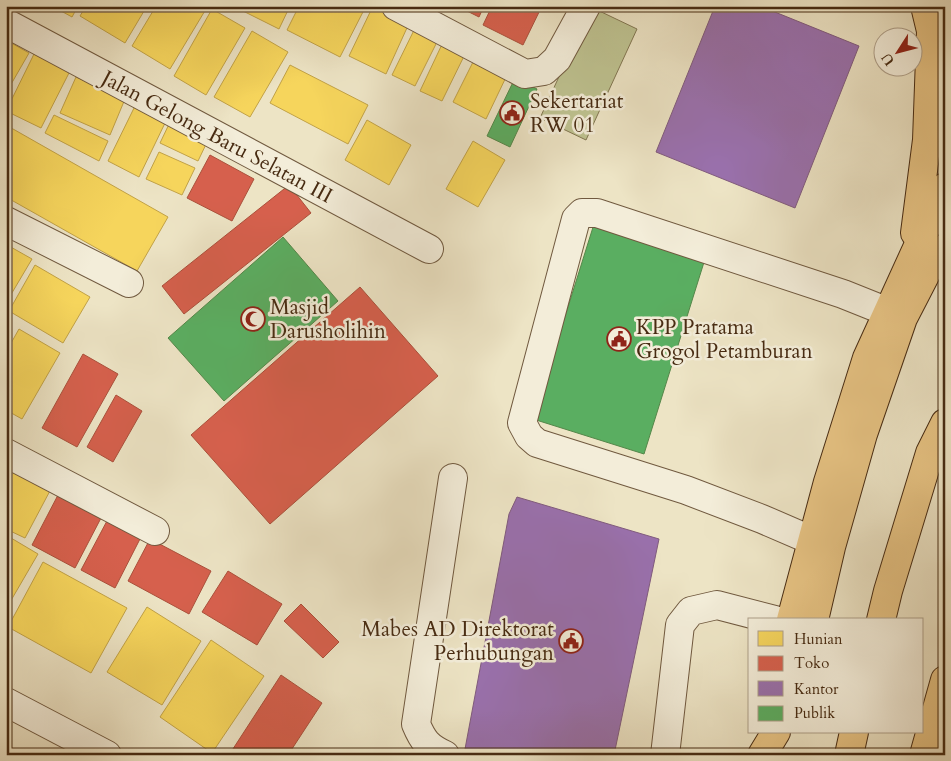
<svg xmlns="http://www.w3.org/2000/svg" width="951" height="761" font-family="Cardo,serif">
	<rect width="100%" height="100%" fill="#ede4c5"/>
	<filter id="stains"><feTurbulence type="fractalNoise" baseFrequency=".004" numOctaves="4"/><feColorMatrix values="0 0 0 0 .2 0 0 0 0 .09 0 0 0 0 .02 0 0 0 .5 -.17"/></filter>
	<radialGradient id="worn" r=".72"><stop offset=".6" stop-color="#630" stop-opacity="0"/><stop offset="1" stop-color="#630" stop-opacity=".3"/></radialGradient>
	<polygon fill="#bec290" stroke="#827651" points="591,7 637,29 586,140 540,118"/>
	<g fill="#f6d55c" stroke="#c2a246">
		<polygon points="52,6 78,6 72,17"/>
		<polygon points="86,6 147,6 125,43 80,16"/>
		<polygon points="156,6 202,6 206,9 170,69 132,46"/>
		<polygon points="243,6 290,6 279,29 241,10"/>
		<polygon points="299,6 366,6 340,57 287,30"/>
		<polygon points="373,6 385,6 411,19 386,74 349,56"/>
		<polygon points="212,9 245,28 206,95 174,76"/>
		<polygon points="418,22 441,34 415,86 392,75"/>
		<polygon points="252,31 288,52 250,117 214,97"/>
		<polygon points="445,38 468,48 442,101 420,91"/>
		<polygon points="6,40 29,53 6,93"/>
		<polygon points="35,52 70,71 41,128 6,111"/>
		<polygon points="476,56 508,73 486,119 453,102"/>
		<polygon points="290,65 368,105 348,144 270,103"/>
		<polygon points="76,77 125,99 110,135 60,113"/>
		<polygon points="135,106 166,121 139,177 108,161"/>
		<polygon points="54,115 108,141 99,161 45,133"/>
		<polygon points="171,120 209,138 198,161 160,143"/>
		<polygon points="367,120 411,145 389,185 345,160"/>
		<polygon points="6,125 168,217 137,271 6,197"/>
		<polygon points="473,141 505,160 478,207 446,189"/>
		<polygon points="159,152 195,168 182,195 146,179"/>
		<polygon points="9,246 32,259 6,303 6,250"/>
		<polygon points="35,265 90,297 63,343 9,311"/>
		<polygon points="19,329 60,353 22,419 6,410 6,352"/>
		<polygon points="15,468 52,487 25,538 6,529 6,486"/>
		<polygon points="6,535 38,554 6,609"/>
		<polygon points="43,562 127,608 91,673 8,627"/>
		<polygon points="147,607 201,641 162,705 107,672"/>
		<polygon points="211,640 264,676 212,753 160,717"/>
	</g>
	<g fill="#d6604d" stroke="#ab503b">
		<polygon points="457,6 484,6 479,17"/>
		<polygon points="492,6 542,6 523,45 483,25"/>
		<polygon points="210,155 254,179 232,221 187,198"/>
		<polygon points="289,185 311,213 184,314 162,286"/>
		<polygon points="360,287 438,376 270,524 191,435"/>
		<polygon points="83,354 118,374 77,447 42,428"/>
		<polygon points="116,395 142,411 113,462 87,447"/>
		<polygon points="58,495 101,518 75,568 32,545"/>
		<polygon points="108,519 141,537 115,588 81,570"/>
		<polygon points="150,539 211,571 189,614 128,581"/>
		<polygon points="228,571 282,604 257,645 202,612"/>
		<polygon points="301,604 339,642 323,658 284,621"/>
		<polygon points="281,675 322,703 288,755 229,755"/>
	</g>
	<g fill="#9970ab" stroke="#805b7d">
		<polygon points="715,6 760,6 859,46 795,208 656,152"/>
		<polygon points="517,497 659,539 614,755 486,755 465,749 509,514"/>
	</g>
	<g fill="#5aae61" stroke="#548749">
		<polygon points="515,78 537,89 510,147 487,136"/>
		<polygon points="594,224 705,259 644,454 533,419"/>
		<polygon points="283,237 338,301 224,401 168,338"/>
	</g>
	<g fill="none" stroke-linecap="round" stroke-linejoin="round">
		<g stroke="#70593f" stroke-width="30">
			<g id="minor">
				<polyline points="396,6 525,74 544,71 557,59 586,6"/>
				<polyline points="6,23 429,249"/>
				<polyline points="6,221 129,283"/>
				<polyline points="6,453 155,531"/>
				<polyline points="813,541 762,519 686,490 537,443 529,436 522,423 576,219 582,213 597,213 843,294 888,312"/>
				<polyline points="6,702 107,755"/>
				<path d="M445,755C428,747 423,741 416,724L453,478"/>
				<polyline points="665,755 680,625 691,611 717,605 775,620"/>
			</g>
		</g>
		<g stroke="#472b12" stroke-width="30">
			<g id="highway">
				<polyline points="915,233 927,140 931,31 925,6"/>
				<polyline points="791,620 828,482 867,358 945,187"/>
				<polyline points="814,620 831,547 863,434 903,318 935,256 945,248"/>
				<polyline points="881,620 888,591 930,453 945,423"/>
				<polyline points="762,755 776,732"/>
				<polyline points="849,755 854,732"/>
				<polyline points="924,755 945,680"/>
			</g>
		</g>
		<use href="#minor" stroke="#f3edd9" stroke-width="28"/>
		<use href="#highway" stroke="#e6c282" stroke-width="28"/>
	</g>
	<defs>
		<g id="civic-ring" transform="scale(1.25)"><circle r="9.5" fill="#f3edd9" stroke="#8f2418" stroke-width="1.5"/><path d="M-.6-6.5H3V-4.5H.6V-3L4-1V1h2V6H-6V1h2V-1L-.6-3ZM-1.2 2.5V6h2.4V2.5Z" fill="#8f2418"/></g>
		<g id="mosque-ring" transform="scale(1.25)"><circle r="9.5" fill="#f3edd9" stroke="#8f2418" stroke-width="1.5"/><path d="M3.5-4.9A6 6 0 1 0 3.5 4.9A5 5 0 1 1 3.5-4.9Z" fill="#8f2418"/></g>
	</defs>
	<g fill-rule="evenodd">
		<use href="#civic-ring" x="512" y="113"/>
		<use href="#mosque-ring" x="253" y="319"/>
		<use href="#civic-ring" x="619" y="339"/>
		<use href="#civic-ring" x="571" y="641"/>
	</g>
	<g text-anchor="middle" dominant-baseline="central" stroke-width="5" stroke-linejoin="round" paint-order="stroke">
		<g font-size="21" fill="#472b12" stroke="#f3edd9" text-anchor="start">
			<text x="530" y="101">Sekertariat<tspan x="530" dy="24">RW 01</tspan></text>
			<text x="270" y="307">Masjid<tspan x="270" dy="24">Darusholihin</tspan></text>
			<text x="636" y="327">KPP Pratama<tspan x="636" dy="24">Grogol Petamburan</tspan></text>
			<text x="554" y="629" text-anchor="end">Mabes AD Direktorat<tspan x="554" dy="24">Perhubungan</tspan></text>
		</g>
		<g font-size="21" fill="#472b12" stroke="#f3edd9">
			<text transform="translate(217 137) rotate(28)">Jalan Gelong Baru Selatan III</text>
		</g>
	</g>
	<rect width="951" height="761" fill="none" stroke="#ede4c5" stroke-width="25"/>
	<rect x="8" y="8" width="936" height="746" fill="none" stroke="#472b12" stroke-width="2.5"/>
	<rect x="12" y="12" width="926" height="736" fill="none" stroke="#472b12"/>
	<rect x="748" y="618" width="175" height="115" fill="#f3edd9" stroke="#ae9f89"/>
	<rect x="758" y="631" width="25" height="15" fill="#f6d55c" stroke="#ae9f89"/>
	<text x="794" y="644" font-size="15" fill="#472b12">Hunian</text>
	<rect x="758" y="656" width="25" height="15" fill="#d6604d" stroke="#ae9f89"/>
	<text x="794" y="668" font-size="15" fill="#472b12">Toko</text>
	<rect x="758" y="681" width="25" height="15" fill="#9970ab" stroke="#ae9f89"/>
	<text x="794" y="694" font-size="15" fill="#472b12">Kantor</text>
	<rect x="758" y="706" width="25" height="15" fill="#5aae61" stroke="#ae9f89"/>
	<text x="794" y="718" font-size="15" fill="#472b12">Publik</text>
	<g transform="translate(898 52) rotate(234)"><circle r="24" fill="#f3edd9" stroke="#ae9f89"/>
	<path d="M0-4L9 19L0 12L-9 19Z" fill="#8f2418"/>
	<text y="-8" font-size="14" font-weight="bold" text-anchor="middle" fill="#472b12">U</text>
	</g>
	<rect width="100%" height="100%" filter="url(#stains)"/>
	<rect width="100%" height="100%" fill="url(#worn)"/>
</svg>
